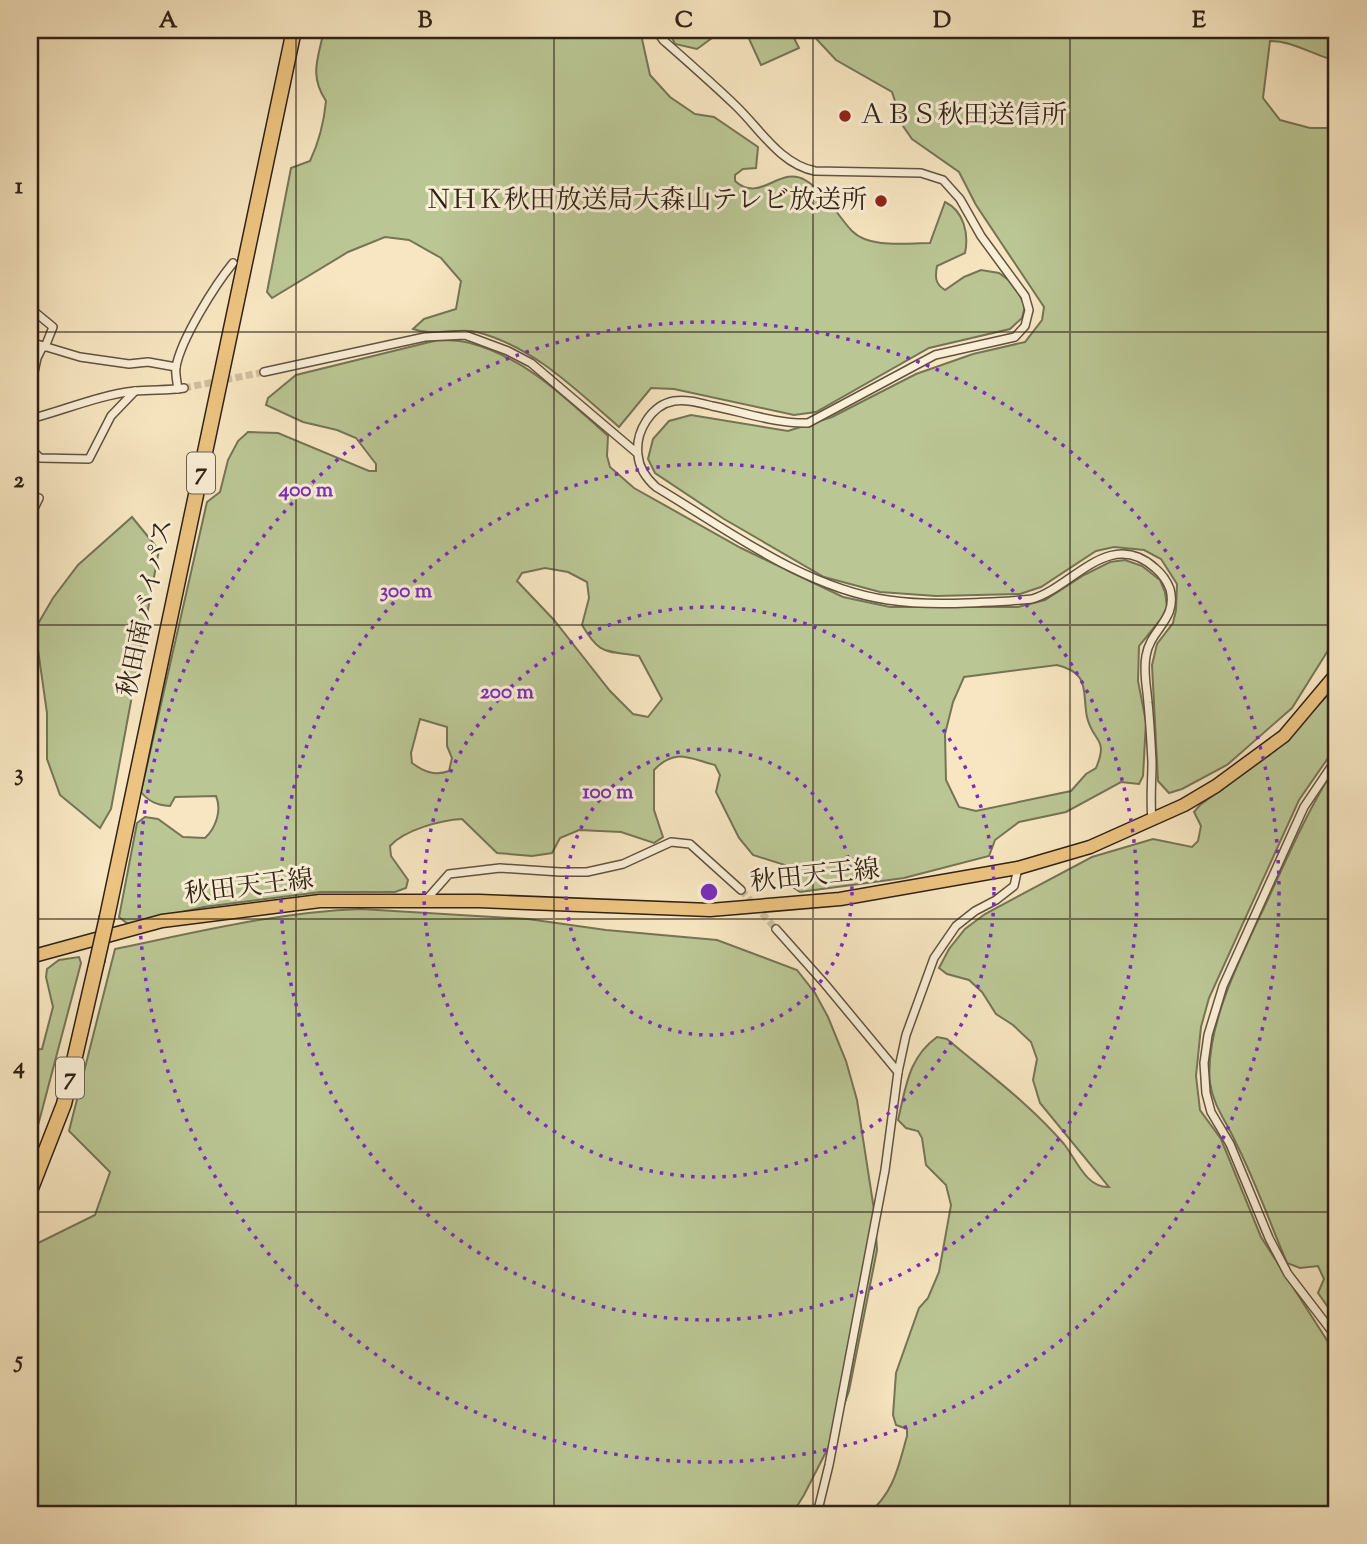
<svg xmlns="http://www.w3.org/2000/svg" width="1367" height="1544" font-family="'Sorts Mill Goudy','Noto Serif JP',serif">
	<rect width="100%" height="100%" fill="#f7e6c1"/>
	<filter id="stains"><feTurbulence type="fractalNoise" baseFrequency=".00286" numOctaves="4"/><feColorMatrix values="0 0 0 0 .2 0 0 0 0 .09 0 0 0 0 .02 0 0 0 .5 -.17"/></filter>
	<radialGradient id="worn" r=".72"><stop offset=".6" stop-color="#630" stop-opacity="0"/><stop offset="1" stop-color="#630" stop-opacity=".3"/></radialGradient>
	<g fill="#bac694" stroke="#757455" stroke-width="2" fill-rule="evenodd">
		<path d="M324,30H640L650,75L670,97L695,114L714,117L758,147L756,168L743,169L735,175V181C760,204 780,165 805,180C826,192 836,214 852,231C870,249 907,243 930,243L945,202C964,211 969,234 965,253L937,266C935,277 935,284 945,290L964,277L981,270L999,273L1014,284L1025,306L1022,318L1010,329L929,348L816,412L794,415L674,389L651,388L619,427C576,390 534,347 477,332C456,327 434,337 413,329L424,319L456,309L461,281L441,258L409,240L385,237L348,252L272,298L267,292L291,168L310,161C319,142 324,122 326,101C309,75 318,59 324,30Z"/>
		<polygon points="668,30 723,30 697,49 675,44"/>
		<polygon points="745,30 790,30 799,48 761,65"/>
		<path d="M808,30H1337V61C1312,55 1294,41 1270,41L1263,98L1280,120L1310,128H1337V636L1292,708L1227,765L1182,789L1169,793L1158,781L1152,665L1157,644L1173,623L1176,610L1177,584L1161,559L1144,550L1114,547L1096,551L1041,587L1020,594L936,596L880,592L824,577L724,519L655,473L648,459L653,439L669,421L691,415L788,431L832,417L916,374L973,354L1025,342L1042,320L1044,307L976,205L959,172L912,139L903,126L892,92L836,60Z"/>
		<path d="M438,340C448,340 460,340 470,343C528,359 565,398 608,436L607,456L610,467L634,488L741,548L843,597L890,607H1018L1045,600L1084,575L1110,562L1125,560L1142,566L1160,580L1165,592L1167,607L1161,619L1139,646L1138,681L1146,722L1143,776L1139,784L1121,782L1066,812L1019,822L995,840L989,856L904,878L800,892L794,888L791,873L785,865L753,855L739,838L716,792L720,775L715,765C688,758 675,748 654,770V810L663,837L654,843L621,832L579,830L560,838L552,853L532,856L497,853L462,819C441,820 404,830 390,846L391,856L408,880L406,888L395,892H321L204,907L128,924L119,917L137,823L145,817L158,819L183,837L205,838C216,828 222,810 216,796L175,797L170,806C157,805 149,802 141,792L207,502L220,492L228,460L238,441L248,432L278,433L369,471H376V464L356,438L337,430L303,422L266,405L268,398L296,375ZM545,568L568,572L587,582L589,598L582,625C601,657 606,650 639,656L662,699L648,717L633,714L610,691L554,620L517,581L522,573ZM1057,665C1091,673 1082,692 1087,717C1093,743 1109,737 1096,768L1086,774L1071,791L976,811L959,807L946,780L945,734L953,702L964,677ZM420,719L447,727V746L452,758L449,771C435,776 424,772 412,763L411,753Z"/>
		<polygon points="132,517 159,550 111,809 100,828 60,795 47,759 47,713 35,629 53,598 78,565"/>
		<path d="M1337,685V745L1299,800L1209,998L1201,1027L1196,1076L1200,1110L1221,1139L1261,1237L1337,1356V1514H868C894,1492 898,1468 907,1436V1429L896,1425L893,1415L896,1373L919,1308L928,1298L939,1272L951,1205L946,1185L926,1165L922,1138L918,1131L906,1128L898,1120C906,1087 908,1058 937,1037L947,1039C987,1073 1030,1104 1064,1144C1076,1159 1086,1188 1109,1187L1040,1103L1033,1080L1037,1059L1031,1042L1013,1025L996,1014L982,992L969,980L947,974L939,968L949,949L965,929L985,914L1092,857L1153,839L1192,847L1198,841L1201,826L1194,812L1200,805L1276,750Z"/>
		<path d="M1337,764V1320L1318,1293L1324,1279L1318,1266L1300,1268L1287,1263C1270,1223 1255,1180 1235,1141C1226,1121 1213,1105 1210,1083C1204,1025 1245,949 1269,897C1290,851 1310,806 1337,764Z"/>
		<path d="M361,909L528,919L606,930L717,940L797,970L815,993L828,1017L846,1061L857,1100L875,1216L877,1250L849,1391L830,1444L804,1495L792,1514H30V1250L32,1246L95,1215L110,1172L69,1131L115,949C197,932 278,912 361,909Z"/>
		<polygon points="79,957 81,963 36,1133 30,1145 30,1050 42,1049 53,1007 46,977 47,969 59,960"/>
	</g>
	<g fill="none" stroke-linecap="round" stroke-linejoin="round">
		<g stroke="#cfbf9f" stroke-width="7" stroke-dasharray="7 3.5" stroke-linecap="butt">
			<polyline points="184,388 264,372"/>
			<polyline points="741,890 776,929"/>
		</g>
		<g stroke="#625341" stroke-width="10">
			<g id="street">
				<path d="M656,30L663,40C688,62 712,83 736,106C760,129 780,164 815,171L921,173L943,180L960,199L981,236L1025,296L1029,310L1025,326L1015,337L935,355L808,423C777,424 743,412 712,406C700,403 687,399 674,401C651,405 635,432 638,455C639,468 647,479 656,487C728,530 804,588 888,600C927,606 971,603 1010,601C1017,600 1025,600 1032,599C1072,588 1109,527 1155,568C1161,573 1167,581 1170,589C1178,620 1150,629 1146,656C1143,672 1147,688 1148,703C1150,723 1151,742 1152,762C1152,781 1150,800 1152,820"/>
				<polyline points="30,308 53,327 45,347"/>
				<polyline points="30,342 80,357 129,364 148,362 176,367"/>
				<polyline points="264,372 425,337 465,335 508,351 531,363 637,453"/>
				<polyline points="30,377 33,377 37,358 43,346"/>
				<path d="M178,389C177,382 175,373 176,367C181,339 215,285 233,263"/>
				<path d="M30,419C65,410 99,395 135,391C151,389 168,391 184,388"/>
				<polyline points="30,448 40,458 89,459 111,416 135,391"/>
				<polyline points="30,517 39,498"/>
				<polyline points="1337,758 1304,807 1223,986 1208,1035 1204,1063 1206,1093 1211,1112 1230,1144 1269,1238 1288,1274 1337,1338"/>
				<polyline points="426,900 449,874 500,868 560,872 587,872 623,864 671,842 690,844 741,890"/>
				<polyline points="776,929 825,984 898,1072"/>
				<polyline points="817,1514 829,1465 885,1170 898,1072 906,1035 934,958 956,926 975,911 996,900 1014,886 1018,868"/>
			</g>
		</g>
		<g stroke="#302216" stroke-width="15">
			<polyline id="primary" points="30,957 162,921 320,901 479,901 710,910 840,899 1018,868 1090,847 1184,805 1216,786 1284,736 1337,673"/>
		</g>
		<g stroke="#302216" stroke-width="17">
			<g id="highway">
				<polyline points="107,917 294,30"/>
				<polyline points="30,1191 64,1104 97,961"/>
			</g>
		</g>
		<use href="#street" stroke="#faefd7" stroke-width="7"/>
		<use href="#primary" stroke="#ecc380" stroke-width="12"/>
		<use href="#highway" stroke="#ecc380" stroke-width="14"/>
		<g stroke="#302216" stroke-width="17" stroke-linecap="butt">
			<polyline id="highway-bridge" points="97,961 107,917"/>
		</g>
		<use href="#highway-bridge" stroke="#ecc380" stroke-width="14"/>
	</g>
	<path fill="none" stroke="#302216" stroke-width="2" stroke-opacity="0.55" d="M296,30V1514M554,30V1514M813,30V1514M1070,30V1514M30,332H1337M30,625H1337M30,919H1337M30,1212H1337"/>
	<g fill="none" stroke="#7b2cbf" stroke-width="3.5" stroke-dasharray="3.5 7">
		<circle cx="709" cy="892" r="143"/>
		<circle cx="709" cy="892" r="285"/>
		<circle cx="709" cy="892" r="428"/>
		<circle cx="709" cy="892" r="570"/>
	</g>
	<g fill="#8f2418" stroke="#faefd7" stroke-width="2.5">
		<circle cx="845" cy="116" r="7"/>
		<circle cx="881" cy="201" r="7"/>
	</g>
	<g text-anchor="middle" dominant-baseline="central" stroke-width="6" stroke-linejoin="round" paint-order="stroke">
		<g fill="#faefd7" stroke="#6d6050" stroke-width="2">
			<rect x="187" y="452.5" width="28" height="41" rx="5"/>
			<rect x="56" y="1057.5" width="28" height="41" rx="5"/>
		</g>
		<g font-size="24" font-weight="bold" fill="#302216">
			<text x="201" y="473">7</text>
			<text x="70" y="1078">7</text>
		</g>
		<g font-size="26" fill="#302216" stroke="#faefd7" text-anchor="start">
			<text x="859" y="116">ＡＢＳ秋田送信所</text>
			<text x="867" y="201" text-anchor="end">ＮＨＫ秋田放送局大森山テレビ放送所</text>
		</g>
		<g font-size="26" fill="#302216" stroke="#faefd7">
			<text transform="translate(147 608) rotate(-78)">秋田南バイパス</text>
			<text transform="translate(815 877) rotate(-6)">秋田天王線</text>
			<text transform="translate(249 888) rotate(-7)">秋田天王線</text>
		</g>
	</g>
	<circle cx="709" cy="892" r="10" fill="#7b2cbf" stroke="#faefd7" stroke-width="3.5"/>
	<g font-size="21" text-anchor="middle" font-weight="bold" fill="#7b2cbf" stroke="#faefd7" stroke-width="6" stroke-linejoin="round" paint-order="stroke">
		<text x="306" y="496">400 m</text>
		<text x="406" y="597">300 m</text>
		<text x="507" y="698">200 m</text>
		<text x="608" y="798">100 m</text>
	</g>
	<rect width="1367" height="1544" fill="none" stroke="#f7e6c1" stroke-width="77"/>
	<rect x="38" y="38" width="1290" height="1468" fill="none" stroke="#302216" stroke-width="2.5"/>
	<g font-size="23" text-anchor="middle" font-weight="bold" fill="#302216">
		<text x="168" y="27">A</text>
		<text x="425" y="27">B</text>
		<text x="684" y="27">C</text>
		<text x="942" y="27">D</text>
		<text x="1199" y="27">E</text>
		<text x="19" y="193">1</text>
		<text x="19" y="487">2</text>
		<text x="19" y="780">3</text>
		<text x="19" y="1073">4</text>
		<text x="19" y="1367">5</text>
	</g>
	<rect width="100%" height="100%" filter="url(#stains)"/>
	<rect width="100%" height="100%" fill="url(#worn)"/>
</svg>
